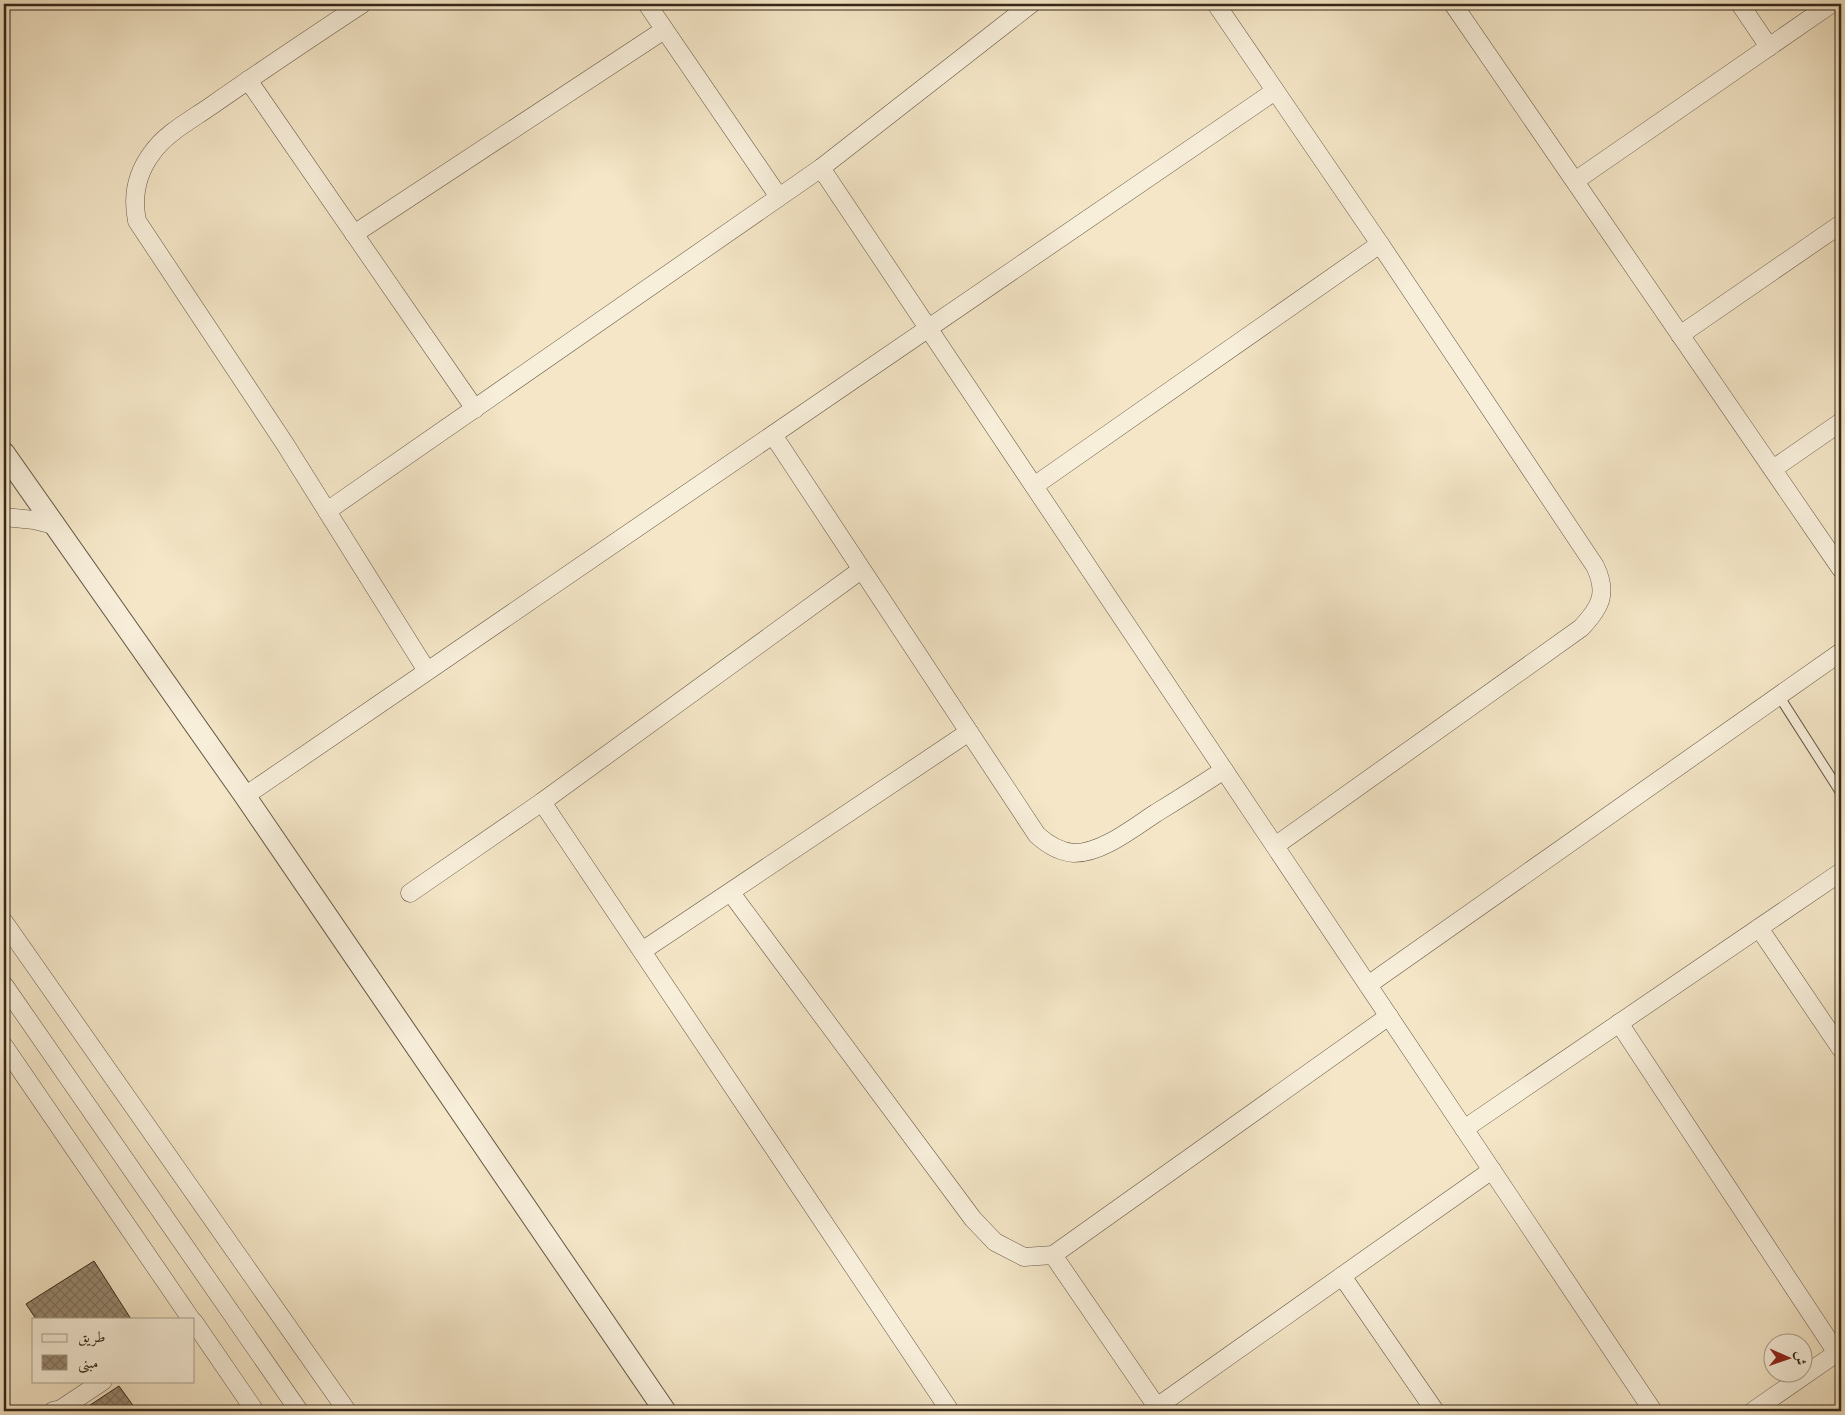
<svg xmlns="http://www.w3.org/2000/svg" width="1845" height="1415" font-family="'IM FELL DW Pica',Amiri,serif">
	<defs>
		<pattern id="building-cross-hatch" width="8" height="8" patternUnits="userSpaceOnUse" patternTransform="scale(1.25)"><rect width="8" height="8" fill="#988a73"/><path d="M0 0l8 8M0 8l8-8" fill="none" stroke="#7d715e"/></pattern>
	</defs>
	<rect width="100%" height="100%" fill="#f4e6c7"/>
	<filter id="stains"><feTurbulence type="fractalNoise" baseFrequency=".004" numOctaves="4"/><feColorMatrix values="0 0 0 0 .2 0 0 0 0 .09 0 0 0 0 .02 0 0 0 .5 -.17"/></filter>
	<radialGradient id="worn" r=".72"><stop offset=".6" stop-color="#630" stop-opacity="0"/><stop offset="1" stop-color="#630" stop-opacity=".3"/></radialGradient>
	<g fill="url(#building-cross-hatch)" stroke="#342719">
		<polygon points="94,1261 131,1319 36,1319 26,1304"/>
		<polygon points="119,1386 137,1411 81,1411"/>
	</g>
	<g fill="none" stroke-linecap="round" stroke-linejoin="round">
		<g stroke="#645744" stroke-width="11">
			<polyline id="service" points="1779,696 1841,793"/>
		</g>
		<g stroke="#645744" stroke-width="19">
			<g id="minor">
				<path d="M362,4C312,37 261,71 211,106C191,120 166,133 152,153C137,173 132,196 137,221L285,444L427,671"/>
				<polyline points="647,4 779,197"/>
				<path d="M1216,4L1380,244L1595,566C1608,593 1601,607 1581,628L1275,846"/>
				<polyline points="1453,4 1841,569"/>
				<polyline points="1740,4 1769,47"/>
				<polyline points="248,80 475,409"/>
				<polyline points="821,168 1653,1411"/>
				<polyline points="1575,181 1831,4"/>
				<polyline points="354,234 664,30"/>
				<polyline points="1680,335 1841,224"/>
				<path d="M773,435L1037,835C1048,845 1059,852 1074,853C1102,853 1133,828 1156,813C1179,799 1201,785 1224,770"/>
				<polyline points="1773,469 1841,422"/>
				<polyline points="1034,486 1380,244"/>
				<polyline points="327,511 821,168 1031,4"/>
				<polyline points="4,517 34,520 54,525"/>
				<polyline points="245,796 1275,91"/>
				<polyline points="542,802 950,1411"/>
				<polyline points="410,893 542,802 861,570"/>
				<polyline points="731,893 973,1219 995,1242 1024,1257 1053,1255 1389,1016"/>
				<polyline points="4,922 347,1411"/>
				<polyline points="1759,928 1841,1049"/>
				<polyline points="642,951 969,732"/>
				<polyline points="4,985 299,1411"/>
				<polyline points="1368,985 1841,652"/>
				<polyline points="1619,1023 1837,1353"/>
				<polyline points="4,1046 191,1319"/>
				<polyline points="1464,1129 1841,872"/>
				<polyline points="1053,1255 1157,1407"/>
				<polyline points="1342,1276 1435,1411"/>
				<polyline points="194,1322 255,1411"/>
				<polyline points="53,1411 61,1409 103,1381"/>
				<polyline points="1151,1411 1492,1170"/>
				<polyline points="1753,1411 1841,1350"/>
			</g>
		</g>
		<g stroke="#645744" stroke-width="23">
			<polyline id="tertiary" points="4,453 245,796 665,1411"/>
		</g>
		<use href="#service" stroke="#f8efdb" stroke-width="9"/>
		<use href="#minor" stroke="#f8efdb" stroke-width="18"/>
		<use href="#tertiary" stroke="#f8efdb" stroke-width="21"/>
	</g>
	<rect width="1845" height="1415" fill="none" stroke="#f4e6c7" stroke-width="20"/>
	<rect x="5" y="5" width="1835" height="1405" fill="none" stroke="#342719" stroke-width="2.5"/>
	<rect x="10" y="10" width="1825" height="1395" fill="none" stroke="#342719"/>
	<rect x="32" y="1318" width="162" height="65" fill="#f8efdb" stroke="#aa9f8d"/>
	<rect x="42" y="1334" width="25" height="8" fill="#f8efdb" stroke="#aa9f8d"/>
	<text x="78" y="1342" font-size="15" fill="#342719">طريق</text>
	<rect x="42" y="1355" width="25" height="15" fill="url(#building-cross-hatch)" stroke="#aa9f8d"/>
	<text x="78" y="1368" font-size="15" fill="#342719">مبنى</text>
	<g transform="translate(1788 1358) rotate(92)"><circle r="24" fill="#f8efdb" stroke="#aa9f8d"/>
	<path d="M0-4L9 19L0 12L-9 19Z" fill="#8f2418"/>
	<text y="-8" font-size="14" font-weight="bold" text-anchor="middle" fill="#342719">ش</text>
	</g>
	<rect width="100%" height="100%" filter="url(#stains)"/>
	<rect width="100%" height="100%" fill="url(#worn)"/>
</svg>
